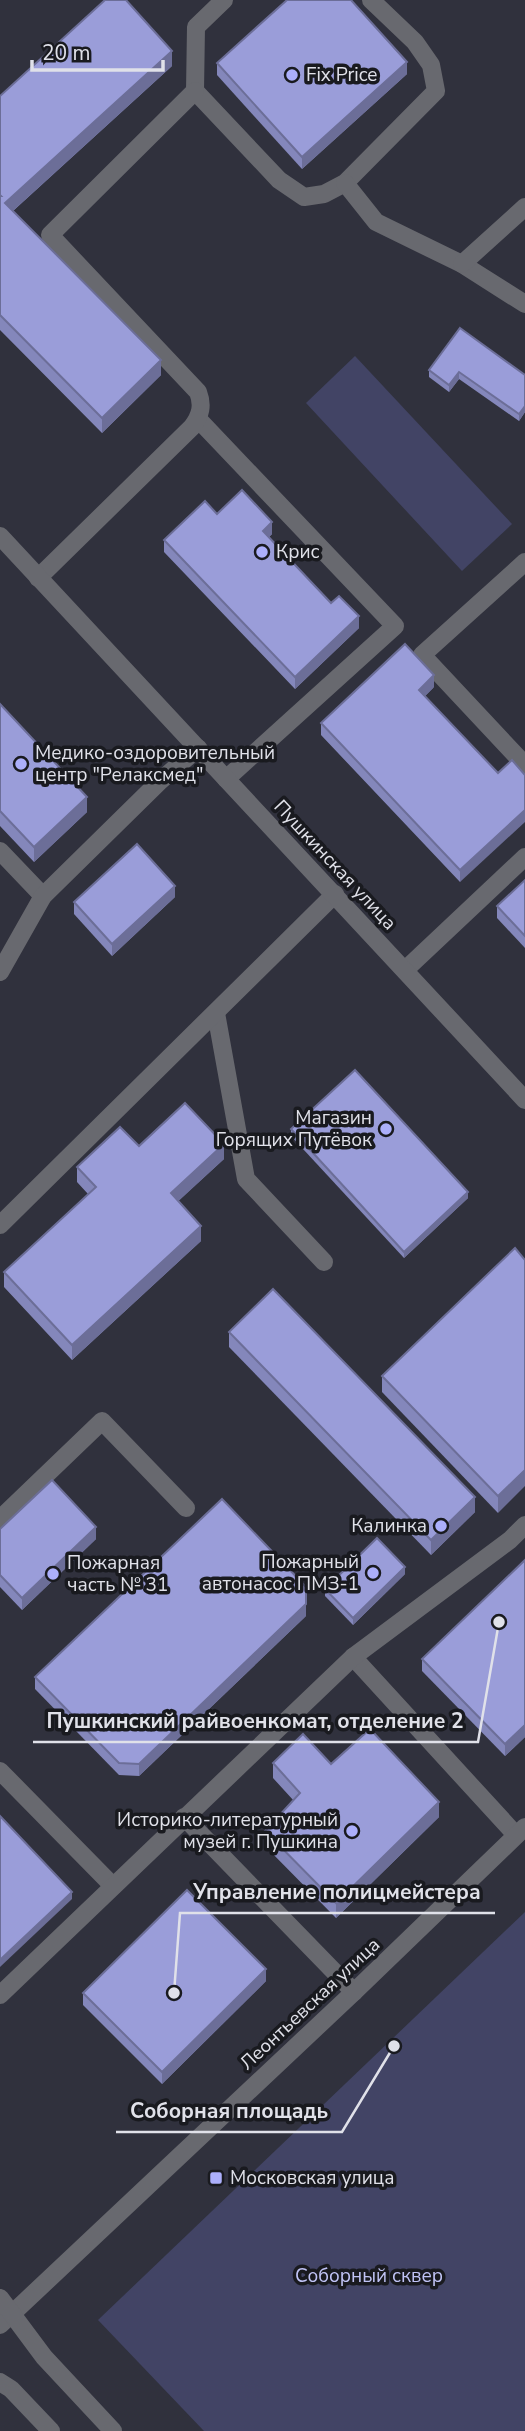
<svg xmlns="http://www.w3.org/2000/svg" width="525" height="2431" font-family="'Nunito Sans',sans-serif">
	<rect width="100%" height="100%" fill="#30313d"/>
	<g fill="#424465">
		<polygon points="355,356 512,524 462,571 306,403"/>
		<polygon points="525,1912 525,2431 204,2431 98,2320"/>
	</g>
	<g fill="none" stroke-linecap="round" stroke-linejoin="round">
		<g stroke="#68696f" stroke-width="18">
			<polyline points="224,0 196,27 195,91 279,180 304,197 324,194 345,183 436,91 431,65 415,42 371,0"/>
			<polyline points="345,183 376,222 462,264 525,304"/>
			<polyline points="462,264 525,207"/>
			<polyline points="198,419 395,626 226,779"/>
			<polyline points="525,562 422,655 525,765"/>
			<path d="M38,578L192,427C201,415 203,405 198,392L50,235L195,91"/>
			<polyline points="0,851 43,896"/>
			<polyline points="405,970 525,857"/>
			<polyline points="0,972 43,896 159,782 198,748"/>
			<polyline points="216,1013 246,1179 324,1262"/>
			<polyline points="0,1225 335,894"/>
			<polyline points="0,1519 102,1421 186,1508"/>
			<polyline points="353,1657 516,1835"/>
			<polyline points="0,1771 113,1886"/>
			<polyline points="184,1817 354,1992"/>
			<polyline points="0,1995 353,1657 510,1540 525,1525"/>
		</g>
		<g stroke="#68696f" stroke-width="18">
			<polyline points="0,536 525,1100"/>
			<polyline points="0,2325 354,1992 525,1827"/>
		</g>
		<g stroke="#68696f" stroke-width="18">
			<polyline points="0,2298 44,2357 113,2431"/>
			<polyline points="0,2382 11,2389 51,2431"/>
		</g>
	</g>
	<g fill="#8487bb">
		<polygon points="217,63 407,74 302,169 217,75"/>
		<polygon points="172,66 13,211 161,375 102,433 0,330 0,96"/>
		<polygon points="429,370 525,375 525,412 519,421 459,379 449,392 429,377"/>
		<polygon points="217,514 272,534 269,537 331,603 359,628 295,689 164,552 164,540"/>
		<polygon points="434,687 425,696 498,773 460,882 321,735 321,723"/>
		<polygon points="0,704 87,812 34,862 0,826"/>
		<polygon points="525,880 525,948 497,918 497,906"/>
		<polygon points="175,897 112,956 74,914 74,902"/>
		<polygon points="291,1129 468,1198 404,1258 291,1136"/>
		<polygon points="139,1146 224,1159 178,1201 201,1241 72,1360 4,1287 4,1272 88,1194 77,1182 77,1167"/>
		<polygon points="515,1248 498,1513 382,1392 382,1376"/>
		<polygon points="229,1332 475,1512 431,1555 229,1347"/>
		<polygon points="0,1529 96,1539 22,1610 0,1587"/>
		<polygon points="525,1560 525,1737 505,1756 422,1671 422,1659"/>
		<polygon points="405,1574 353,1625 325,1596 325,1589"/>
		<polygon points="306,1616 139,1776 119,1775 35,1689 35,1677"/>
		<polygon points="273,1763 439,1817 336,1918 265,1846 265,1831 294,1801 273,1778"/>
		<polygon points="266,1981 162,2084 83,2005 83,1993"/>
	</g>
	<g fill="#6c6e98">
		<polygon points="172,51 172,66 5,218 5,203"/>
		<polygon points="407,62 407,74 302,169 302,157"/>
		<polygon points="161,360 161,375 102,433 102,418"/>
		<polygon points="459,372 459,379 449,392 449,385"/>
		<polygon points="525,406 525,412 519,421 519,414"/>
		<polygon points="272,522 272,534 263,543 263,531"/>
		<polygon points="359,616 359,628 295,689 295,677"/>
		<polygon points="434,675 434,687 419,702 419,690"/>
		<polygon points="87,797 87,812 34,862 34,847"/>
		<polygon points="525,810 525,822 460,882 460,870"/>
		<polygon points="175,886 175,897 112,956 112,944"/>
		<polygon points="224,1144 224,1159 171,1208 171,1193"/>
		<polygon points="468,1192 468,1198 404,1258 404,1252"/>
		<polygon points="201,1226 201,1241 72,1360 72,1345"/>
		<polygon points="525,1470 525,1486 498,1513 498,1496"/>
		<polygon points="475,1497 475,1512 431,1555 431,1540"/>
		<polygon points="96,1527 96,1539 22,1610 22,1598"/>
		<polygon points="405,1567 405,1574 353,1625 353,1618"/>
		<polygon points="306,1604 306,1616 139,1776 139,1764"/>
		<polygon points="525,1725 525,1737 505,1756 505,1744"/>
		<polygon points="439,1802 439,1817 336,1918 336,1903"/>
		<polygon points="72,1892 72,1899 0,1967 0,1960"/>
		<polygon points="266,1969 266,1981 162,2084 162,2072"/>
	</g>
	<g fill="#9a9dd9" stroke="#6c6e98" stroke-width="2">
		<polygon points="105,0 126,0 172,51 5,203 161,360 102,418 0,315 0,196 1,196 0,195 0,96"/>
		<polygon points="287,0 351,0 407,62 302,157 217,63"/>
		<polygon points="460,328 525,375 525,406 519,414 459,372 449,385 429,370"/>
		<polygon points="242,490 272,522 263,531 331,603 339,596 359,616 295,677 164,540 205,501 217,514"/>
		<polygon points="405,644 434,675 419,690 498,773 512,760 525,775 525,810 460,870 321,723"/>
		<polygon points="0,704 87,797 34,847 0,811"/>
		<polygon points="137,844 175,886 112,944 74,902"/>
		<polygon points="525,880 525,936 497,906"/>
		<polygon points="355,1070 468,1192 404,1252 291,1129"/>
		<polygon points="185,1103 224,1144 171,1193 201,1226 72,1345 4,1272 96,1187 77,1167 120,1127 139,1146"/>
		<polygon points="515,1248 525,1260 525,1470 498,1496 382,1376"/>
		<polygon points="273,1289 475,1497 431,1540 229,1332"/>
		<polygon points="52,1480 96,1527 22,1598 0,1575 0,1529"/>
		<polygon points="222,1499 306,1587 306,1604 139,1764 119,1763 35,1677"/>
		<polygon points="377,1538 405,1567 353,1618 325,1589"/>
		<polygon points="525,1560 525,1725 505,1744 422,1659"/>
		<polygon points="370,1729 439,1802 336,1903 265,1831 300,1793 273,1763 303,1734 331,1764"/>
		<polygon points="0,1816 72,1892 0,1960"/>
		<polygon points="187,1890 266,1969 162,2072 83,1993"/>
	</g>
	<g fill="#acaffb" stroke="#191a1f" stroke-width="2.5">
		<circle cx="292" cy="75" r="7"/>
		<circle cx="262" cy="552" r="7"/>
		<circle cx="21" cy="764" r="7"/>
		<circle cx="386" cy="1129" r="7"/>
		<circle cx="441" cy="1526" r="7"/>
		<circle cx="373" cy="1573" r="7"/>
		<circle cx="53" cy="1574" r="7"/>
		<circle cx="352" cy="1831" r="7"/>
		<rect x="209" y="2171" width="14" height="14" rx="3.5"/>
	</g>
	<g text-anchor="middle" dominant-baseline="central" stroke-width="7" stroke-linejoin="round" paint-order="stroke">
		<g font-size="19" fill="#e0e1e9" stroke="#191a1f" text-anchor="start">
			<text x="306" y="75">Fix Price</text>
			<text x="276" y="552">Крис</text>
			<text x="35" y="753">Медико-оздоровительный<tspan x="35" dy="22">центр "Релаксмед"</tspan></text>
			<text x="372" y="1118" text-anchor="end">Магазин<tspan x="372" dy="22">Горящих Путёвок</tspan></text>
			<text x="427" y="1526" text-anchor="end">Калинка</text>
			<text x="359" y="1562" text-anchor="end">Пожарный<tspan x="359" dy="22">автонасос ПМЗ-1</tspan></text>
			<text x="67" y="1563">Пожарная<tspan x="67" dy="22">часть № 31</tspan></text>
			<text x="338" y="1820" text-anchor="end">Историко-литературный<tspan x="338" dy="22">музей г. Пушкина</tspan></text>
			<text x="230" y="2178">Московская улица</text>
		</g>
		<g font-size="19" fill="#e0e1e9" stroke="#191a1f">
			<text transform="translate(335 865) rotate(47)">Пушкинская улица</text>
			<text transform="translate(310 2004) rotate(-43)">Леонтьевская улица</text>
		</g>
		<g font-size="19" fill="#c0c3f5" stroke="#191a1f">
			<text x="369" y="2276">Соборный сквер</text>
		</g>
	</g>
	<path fill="none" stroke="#e0e1e9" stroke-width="2.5" d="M499 1622L478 1742H33M174 1993L180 1913H495M394 2046L342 2132H116"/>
	<g fill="#e0e1e9" stroke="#191a1f" stroke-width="2.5">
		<circle cx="499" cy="1622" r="7"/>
		<circle cx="174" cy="1993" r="7"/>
		<circle cx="394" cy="2046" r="7"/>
	</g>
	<g font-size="21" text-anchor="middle" font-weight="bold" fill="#e0e1e9" stroke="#191a1f" stroke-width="7" stroke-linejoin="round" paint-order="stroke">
		<text x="255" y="1728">Пушкинский райвоенкомат, отделение 2</text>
		<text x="337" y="1899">Управление полицмейстера</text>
		<text x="229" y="2118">Соборная площадь</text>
	</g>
	<path d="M32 60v10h131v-10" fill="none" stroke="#e0e1e9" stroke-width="3.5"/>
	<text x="42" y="60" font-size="21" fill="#e0e1e9" stroke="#191a1f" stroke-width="5" paint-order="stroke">20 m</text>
</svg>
